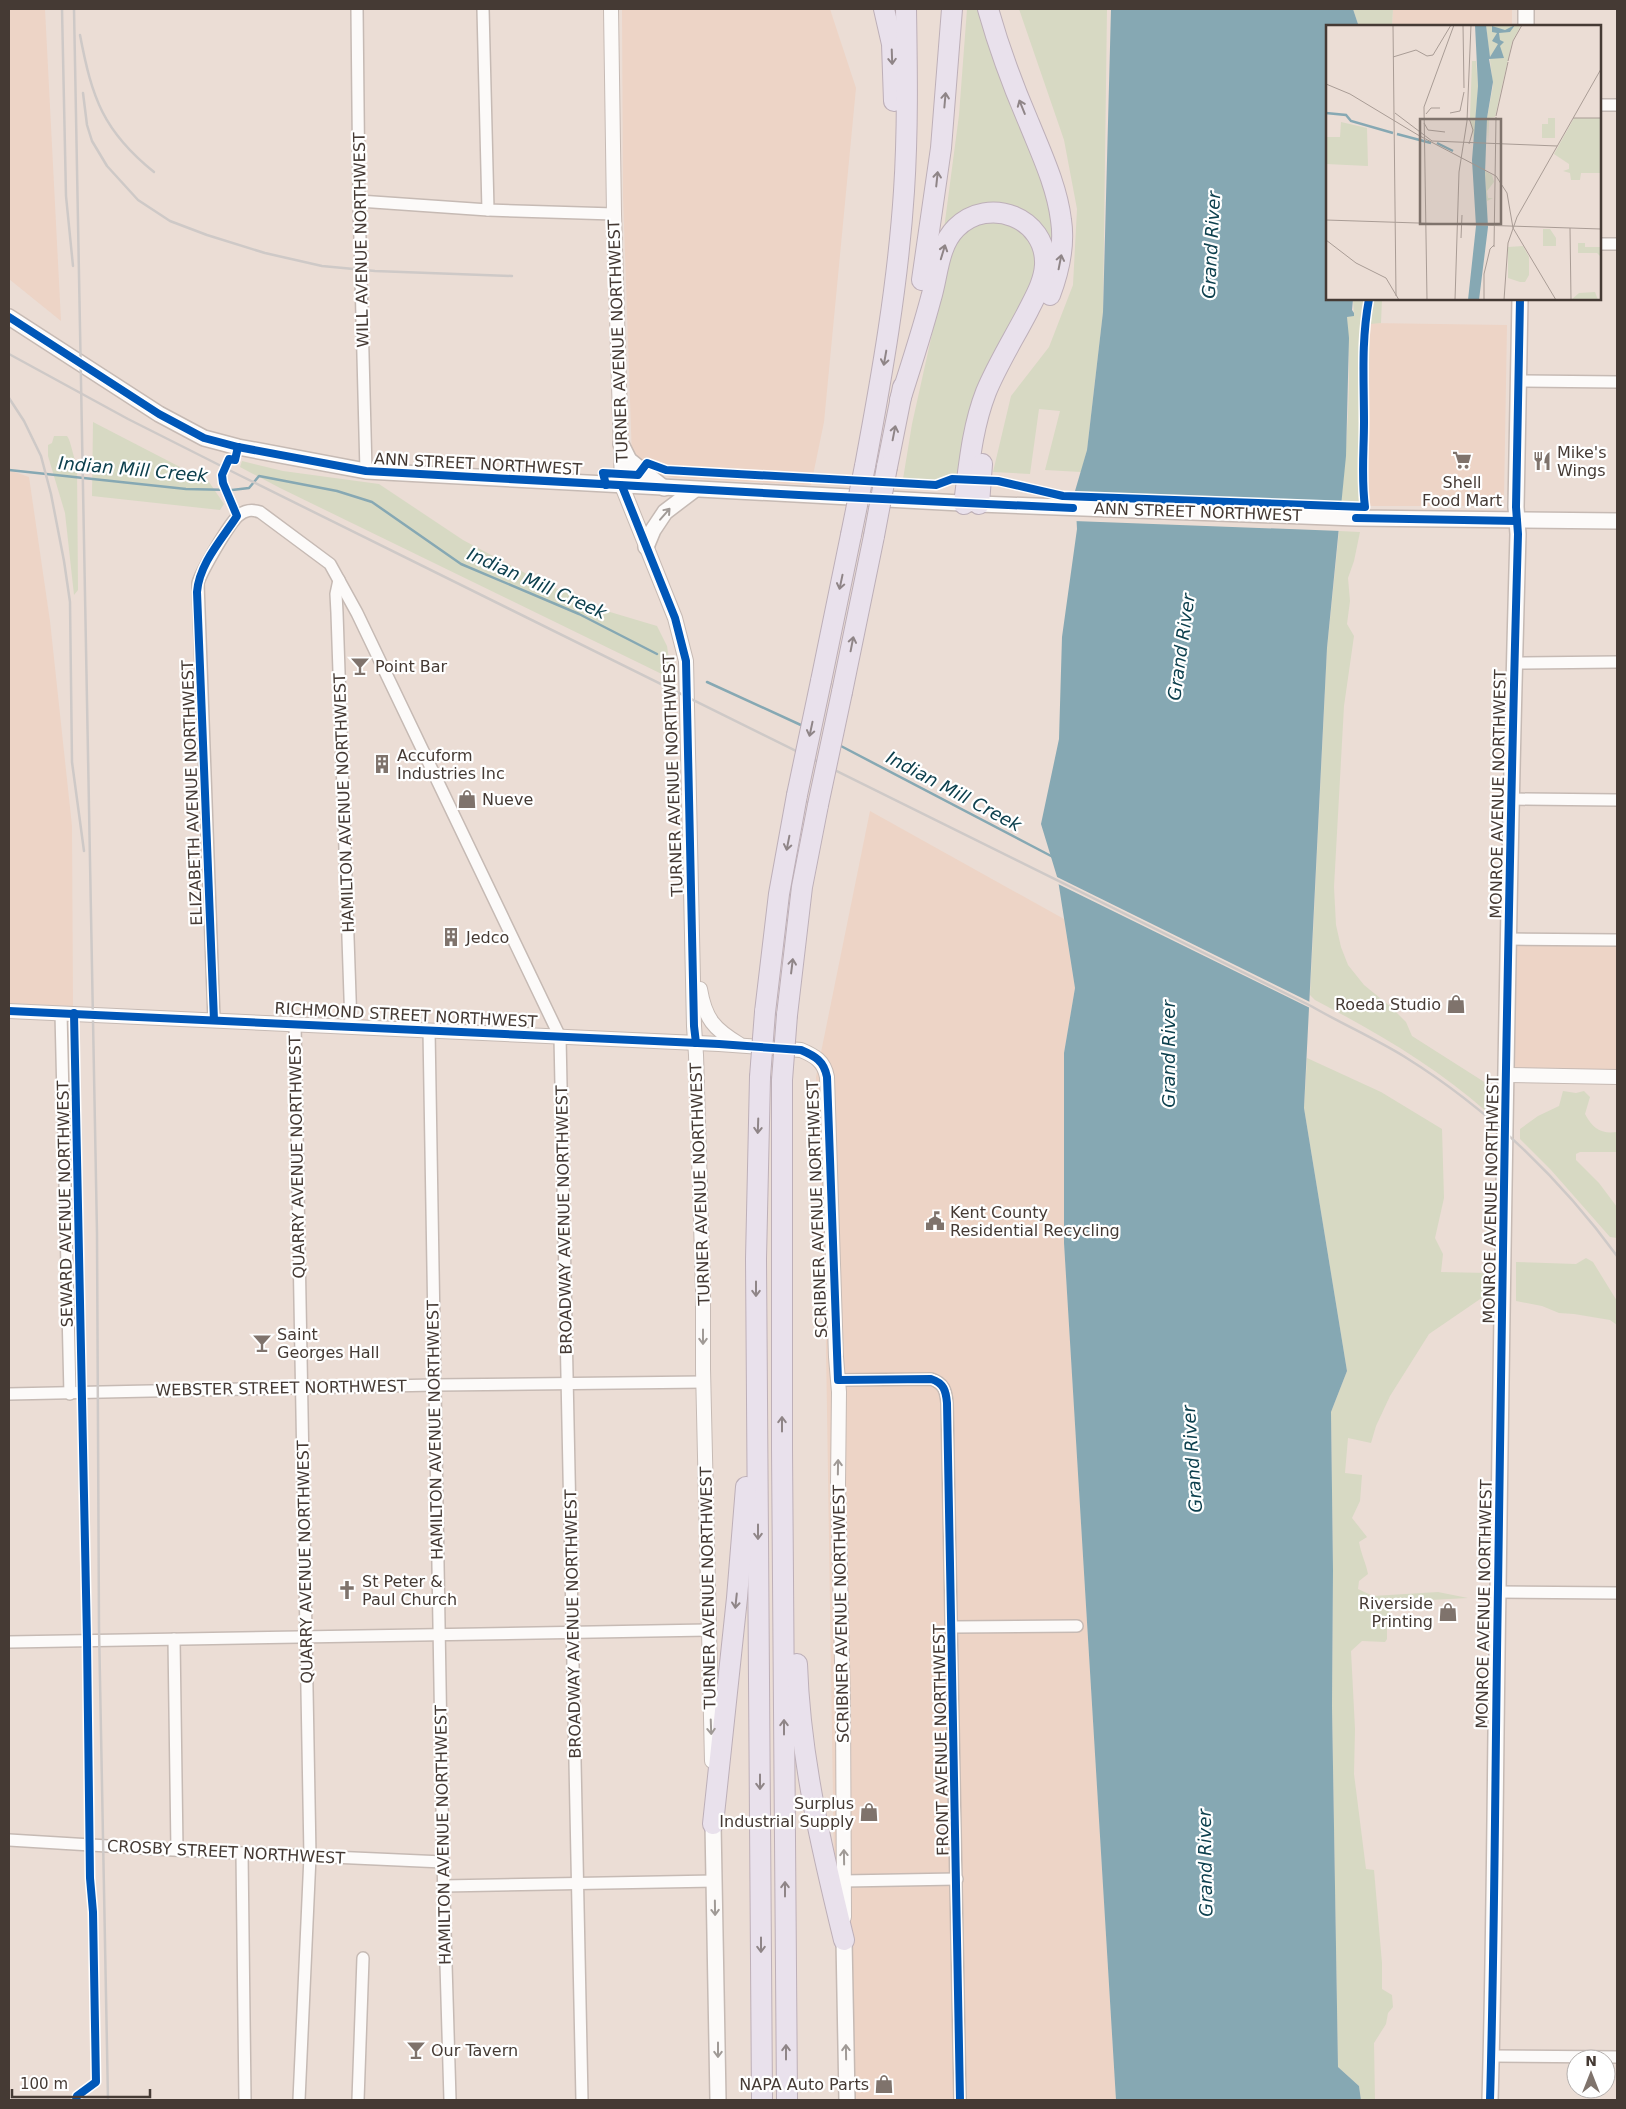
<svg xmlns="http://www.w3.org/2000/svg" width="1626" height="2109" font-family="'DejaVu Sans',sans-serif">
	<rect width="100%" height="100%" fill="#ebddd5"/>
	<g fill="#edd4c6">
		<polygon points="9,9 45,9 61,321 9,279"/>
		<polygon points="622,9 830,9 856,88 824,422 811,485 676,478 652,473 632,458 623,196"/>
		<polygon points="1393,9 1512,9 1512,26 1392,26"/>
		<polygon points="1370,323 1507,325 1504,498 1498,506 1367,506"/>
		<polygon points="9,470 29,477 50,621 72,826 73,1006 9,1003"/>
		<polygon points="870,811 1064,919 1075,988 1064,1053 1064,1243 1116,2100 840,2100 835,1929 825,1281 816,1077"/>
		<polygon points="1516,944 1617,945 1617,1071 1513,1070"/>
	</g>
	<g fill="#d7d9c3">
		<polygon points="967,9 983,9 1050,195 1055,257 1020,213 944,229 959,115"/>
		<polygon points="1019,9 1107,9 1103,312 1087,450 1081,472 1045,470 1060,411 1039,409 1030,474 993,472 1011,396 1049,347 1073,285 1077,209 1064,140"/>
		<polygon points="1353,9 1393,9 1392,26 1357,26 1358,24"/>
		<polygon points="981,221 1013,224 1034,247 1037,274 973,402 965,427 959,470 956,476 948,476 936,483 903,479 912,424 950,253 954,241"/>
		<path d="M1353,299H1382L1381,323L1370,324L1367,506L1341,505C1347,443 1352,379 1347,317L1354,315Z"/>
		<polygon points="93,422 209,482 224,504 220,510 92,496"/>
		<path d="M54,436H67C71,441 73,457 77,465L78,590L74,595L65,513L48,456V445L52,443Z"/>
		<polygon points="242,461 283,471 379,484 463,540 540,581 610,612 657,626 667,646 672,679 280,488 240,467"/>
		<path d="M1339,531L1360,532L1354,561L1348,578L1350,601L1347,624L1354,636L1344,706L1334,887L1336,925L1341,947L1348,965L1364,985L1391,1007L1406,1022L1412,1036L1489,1085L1491,1089V1111L1487,1112C1435,1066 1376,1032 1315,1000L1310,995L1327,648Z"/>
		<path d="M1307,1058L1381,1092L1442,1129L1444,1198L1435,1238L1443,1254L1441,1272L1488,1273L1486,1295L1429,1334L1390,1396L1376,1426L1371,1443L1348,1438L1345,1473L1362,1475L1360,1501L1352,1518L1367,1537L1359,1542C1361,1554 1366,1563 1368,1574L1359,1581L1358,1589L1373,1596L1438,1592L1468,1598L1393,1602V1608L1387,1614V1639L1385,1642L1362,1641L1351,1651L1355,1729L1354,1774L1366,1869L1374,1870L1382,1963V1989L1392,1995L1393,2007L1388,2013L1386,2024L1374,2043L1375,2100H1361L1359,2086L1338,2067L1332,1706L1333,1570L1331,1412L1347,1371L1304,1108Z"/>
		<path d="M1563,1091L1576,1093L1584,1091L1590,1097L1585,1114C1593,1129 1601,1134 1617,1132V1152H1580L1576,1154V1160L1599,1183L1617,1207V1238L1610,1237L1551,1170L1520,1139V1129L1538,1116L1559,1106Z"/>
		<polygon points="1586,1258 1593,1262 1617,1301 1617,1325 1610,1320 1574,1314 1559,1313 1542,1306 1516,1301 1516,1262 1576,1264"/>
	</g>
	<polygon fill="#86a8b3" points="1111,9 1353,9 1358,24 1357,26 1327,26 1327,299 1353,299 1352,310 1354,313 1354,316 1347,317 1349,338 1346,456 1327,648 1304,1108 1347,1371 1331,1412 1333,1570 1332,1706 1338,2067 1359,2086 1361,2100 1116,2100 1064,1243 1064,1053 1075,988 1058,880 1041,824 1059,739 1062,637 1077,529 1075,491 1087,450 1103,312"/>
	<g fill="#ebddd5">
		<polygon points="1074,495 1344,505 1341,531 1074,521"/>
		<polygon points="1055,876 1312,1003 1310,1008 1056,883"/>
	</g>
	<g fill="none" stroke-linecap="round" stroke-linejoin="round">
		<g stroke="#86a8b3" stroke-width="2.5">
			<polyline points="9,470 186,489 232,490 249,488 259,476 337,491 372,502 461,564 579,614 657,654"/>
			<polyline points="707,682 803,726"/>
			<polyline points="839,745 1053,857"/>
		</g>
		<g stroke="#c6bab4" stroke-width="14">
			<g id="minor">
				<polyline points="357,9 359,201 366,471"/>
				<polyline points="483,9 488,210"/>
				<polyline points="1600,105 1617,105"/>
				<polyline points="359,201 488,210 614,214"/>
				<polyline points="1600,244 1617,244"/>
				<polyline points="1519,381 1617,382"/>
				<polyline points="339,580 336,594 337,613 351,1026"/>
				<polyline points="1515,663 1617,662"/>
				<polyline points="1511,799 1617,800"/>
				<polyline points="1509,939 1617,940"/>
				<polyline points="61,1013 70,1394"/>
				<path d="M214,1020L198,583C202,570 229,524 238,516C245,510 251,509 260,512L330,564L357,613L560,1037L582,2100"/>
				<polyline points="295,1024 310,1856 299,2100"/>
				<polyline points="429,1030 443,1862 450,2100"/>
				<path d="M838,1380L931,1379C944,1383 946,1391 947,1403L960,2100"/>
				<polyline points="9,1394 435,1385 704,1382"/>
				<polyline points="1498,1592 1617,1593"/>
				<polyline points="953,1627 1077,1626"/>
				<polyline points="174,1639 177,1850"/>
				<polyline points="9,1642 708,1630"/>
				<polyline points="9,1840 173,1850 443,1862"/>
				<polyline points="242,1853 245,2100"/>
				<polyline points="844,1881 957,1879"/>
				<polyline points="443,1886 715,1881"/>
				<polyline points="1491,2056 1617,2057"/>
				<polyline points="358,2100 363,1958"/>
			</g>
		</g>
		<g stroke="#c6bab4" stroke-width="16">
			<g id="tertiary">
				<polyline points="611,9 614,214 622,486 675,618 686,661 694,1026 696,1055 703,1290 703,1369 712,1761"/>
				<path d="M700,989C705,1019 714,1029 739,1044"/>
				<path d="M9,1011L719,1044L801,1050C815,1056 824,1061 827,1077L836,1357L839,1392L838,1484L843,1705L844,1917"/>
				<polyline points="1507,1075 1617,1077"/>
			</g>
		</g>
		<g stroke="#c6bab4" stroke-width="18">
			<g id="secondary">
				<polyline points="1526,9 1526,26"/>
				<polyline points="9,317 159,414 204,438 238,447 366,471 979,504 1356,518 1617,521"/>
				<polyline points="621,444 629,460 664,488"/>
				<polyline points="646,547 653,530 665,512 694,490"/>
				<polyline points="713,1824 718,2100"/>
				<polyline points="844,1940 847,2100"/>
				<path d="M1490,2100C1495,1930 1495,1759 1498,1589C1503,1237 1508,885 1518,534L1516,507L1520,299"/>
			</g>
		</g>
		<g stroke="#bdafb8" stroke-width="22">
			<g id="motorway">
				<polyline points="884,9 892,44 894,101"/>
				<path d="M988,9C999,48 1013,86 1029,123C1042,155 1057,187 1061,220C1065,246 1059,271 1050,295"/>
				<polyline points="922,280 941,148 952,9"/>
				<path d="M900,400C911,366 922,332 931,298C938,275 938,246 956,228C989,195 1047,218 1045,265C1044,282 1035,297 1028,311C1014,338 997,365 986,392C972,428 969,466 964,504"/>
				<path d="M865,466C882,375 898,284 904,191C908,130 907,70 906,9"/>
				<polyline points="887,467 903,387"/>
				<polyline points="979,504 982,464"/>
				<polyline points="821,681 851,535"/>
				<polyline points="842,692 874,536"/>
				<polyline points="765,1012 779,894 797,795"/>
				<polyline points="787,1015 802,887 818,805"/>
				<polyline points="760,1077 756,1259 762,2100"/>
				<polyline points="782,1080 782,1449 787,2100"/>
				<path d="M797,1664C800,1758 822,1850 844,1940"/>
				<polyline points="713,1824 737,1598 746,1487"/>
			</g>
		</g>
		<use href="#minor" stroke="#fcfaf9" stroke-width="11"/>
		<use href="#tertiary" stroke="#fcfaf9" stroke-width="14"/>
		<use href="#secondary" stroke="#fcfaf9" stroke-width="15"/>
		<use href="#motorway" stroke="#e9e1ec" stroke-width="20"/>
		<g stroke="#cec9c7" stroke-width="2.5">
			<polyline points="62,9 66,196 73,266"/>
			<polyline points="74,9 97,1233 99,1627 108,2100"/>
			<path d="M80,35C92,98 103,131 154,172"/>
			<polyline points="83,93 87,125 92,141 107,166 138,200 170,221 207,235 265,253 322,266 375,271 512,276"/>
			<path d="M9,354L128,419L239,475L1311,1006C1342,1024 1374,1038 1405,1057C1487,1108 1560,1178 1617,1256"/>
			<polyline points="9,398 24,421 41,456 51,494 64,561 70,602 72,762 84,851"/>
		</g>
		<g stroke="#bdafb8" stroke-width="22" stroke-linecap="butt">
			<g id="motorway-bridge">
				<polyline points="851,535 865,466"/>
				<polyline points="874,536 887,467"/>
				<polyline points="797,795 821,681"/>
				<polyline points="818,805 842,692"/>
				<polyline points="760,1077 765,1012"/>
				<polyline points="782,1080 787,1015"/>
			</g>
		</g>
		<use href="#motorway-bridge" stroke="#e9e1ec" stroke-width="20"/>
		<g stroke="#fff" stroke-width="11">
			<g id="cycleway">
				<polyline points="9,317 159,414 204,438 238,447 366,471 799,495 1073,508"/>
				<path d="M606,485L603,473L638,475L647,463L666,470L936,485L952,479L998,481L1063,496L1365,507C1361,478 1364,451 1364,422C1364,379 1361,342 1369,299"/>
				<polyline points="622,486 675,618 686,661 694,1026 696,1043"/>
				<polyline points="1356,518 1517,521"/>
				<path d="M9,1011L719,1044L801,1050C815,1056 824,1061 827,1077L838,1380L931,1379C944,1383 946,1391 947,1403L960,2100"/>
				<polyline points="74,1013 87,1640 90,1878 93,1912 96,2082 77,2096 76,2100"/>
				<path d="M214,1020L197,592C199,564 222,539 237,516L223,483L222,475L229,459L235,460L238,447"/>
				<path d="M1490,2100C1495,1930 1495,1759 1498,1589C1503,1237 1508,885 1518,534L1516,507L1520,299"/>
			</g>
		</g>
		<use href="#cycleway" stroke="#0057b8" stroke-width="8"/>
	</g>
	<defs><path id="oneway-shaft" d="M-6 0H5M1.5-3L5.5 0L1.5 3" fill="none" stroke-width="1.6" stroke-linecap="round" stroke-linejoin="round" transform="scale(1.25)"/></defs>
	<g stroke="#8f8587">
		<use href="#oneway-shaft" transform="translate(892 57) rotate(88)"/>
		<use href="#oneway-shaft" transform="translate(945 100) rotate(-85)"/>
		<use href="#oneway-shaft" transform="translate(1022 107) rotate(-112)"/>
		<use href="#oneway-shaft" transform="translate(937 179) rotate(-84)"/>
		<use href="#oneway-shaft" transform="translate(943 252) rotate(-73)"/>
		<use href="#oneway-shaft" transform="translate(1060 262) rotate(-79)"/>
		<use href="#oneway-shaft" transform="translate(885 358) rotate(100)"/>
		<use href="#oneway-shaft" transform="translate(894 433) rotate(-79)"/>
		<use href="#oneway-shaft" transform="translate(841 582) rotate(102)"/>
		<use href="#oneway-shaft" transform="translate(852 644) rotate(-79)"/>
		<use href="#oneway-shaft" transform="translate(811 729) rotate(102)"/>
		<use href="#oneway-shaft" transform="translate(788 843) rotate(101)"/>
		<use href="#oneway-shaft" transform="translate(792 966) rotate(-83)"/>
		<use href="#oneway-shaft" transform="translate(758 1126) rotate(92)"/>
		<use href="#oneway-shaft" transform="translate(756 1289) rotate(90)"/>
		<use href="#oneway-shaft" transform="translate(782 1424) rotate(-90)"/>
		<use href="#oneway-shaft" transform="translate(758 1532) rotate(90)"/>
		<use href="#oneway-shaft" transform="translate(736 1601) rotate(96)"/>
		<use href="#oneway-shaft" transform="translate(784 1727) rotate(-90)"/>
		<use href="#oneway-shaft" transform="translate(760 1782) rotate(90)"/>
		<use href="#oneway-shaft" transform="translate(785 1889) rotate(-90)"/>
		<use href="#oneway-shaft" transform="translate(761 1945) rotate(90)"/>
		<use href="#oneway-shaft" transform="translate(786 2052) rotate(-90)"/>
	</g>
	<g stroke="#a09a96">
		<use href="#oneway-shaft" transform="translate(665 514) rotate(-49)"/>
		<use href="#oneway-shaft" transform="translate(703 1337) rotate(90)"/>
		<use href="#oneway-shaft" transform="translate(838 1467) rotate(-89)"/>
		<use href="#oneway-shaft" transform="translate(711 1727) rotate(88)"/>
		<use href="#oneway-shaft" transform="translate(844 1857) rotate(-91)"/>
		<use href="#oneway-shaft" transform="translate(715 1908) rotate(89)"/>
		<use href="#oneway-shaft" transform="translate(718 2050) rotate(90)"/>
		<use href="#oneway-shaft" transform="translate(846 2052) rotate(-91)"/>
	</g>
	<defs>
		<g id="supermarket-bare" transform="scale(1.5)"><path d="M-6-5.5h2.5l.6 2H6L4.5 2H-2.5L-4.4-4H-6ZM-1.5 3.2a1.3 1.3 0 1 0 .1 0ZM3 3.2a1.3 1.3 0 1 0 .1 0Z" fill="#7f736c" stroke="#fff" stroke-width="2.5" paint-order="stroke"/></g>
		<g id="restaurant-bare" transform="scale(1.5)"><path d="M-5-6h1v4h1v-4h1v4h1v-4h1v5L-1.5 .5V6h-2V.5L-5-1ZM5-6V6H3V1.5H1.5Q1.5-4 5-6Z" fill="#7f736c" stroke="#fff" stroke-width="2.5" paint-order="stroke"/></g>
		<g id="bar-bare" transform="scale(1.5)"><path d="M-6-5H6L.8 .8V4.5H3.5V6h-7V4.5H-.8V.8Z" fill="#7f736c" stroke="#fff" stroke-width="2.5" paint-order="stroke"/></g>
		<g id="building-bare" transform="scale(1.5)"><path d="M-4-6H4V6H1V3H-1V6H-4ZM-2.5-4.3h1.7v1.8h-1.7ZM.8-4.3h1.7v1.8H.8ZM-2.5-1h1.7V.8h-1.7ZM.8-1h1.7V.8H.8Z" fill="#7f736c" stroke="#fff" stroke-width="2.5" paint-order="stroke"/></g>
		<g id="shop-bare" transform="scale(1.5)"><path d="M-5-2.5h2.3a2.7 3.5 0 0 1 5.4 0H5L5.5 6h-11ZM-1.5-2.5h3a1.5 2.3 0 0 0-3 0Z" fill="#7f736c" stroke="#fff" stroke-width="2.5" paint-order="stroke"/></g>
		<g id="civic-bare" transform="scale(1.5)"><path d="M-.6-6.5H3V-4.5H.6V-3L4-1V1h2V6H-6V1h2V-1L-.6-3ZM-1.2 2.5V6h2.4V2.5Z" fill="#7f736c" stroke="#fff" stroke-width="2.5" paint-order="stroke"/></g>
		<g id="church-bare" transform="scale(1.5)"><path d="M-1.2-6h2.4v3.5h3.3v2.4h-3.3V6h-2.4V-.1h-3.3v-2.4h3.3Z" fill="#7f736c" stroke="#fff" stroke-width="2.5" paint-order="stroke"/></g>
	</defs>
	<g fill-rule="evenodd">
		<use href="#supermarket-bare" x="1462" y="460"/>
		<use href="#restaurant-bare" x="1542" y="461"/>
		<use href="#bar-bare" x="360" y="666"/>
		<use href="#building-bare" x="382" y="764"/>
		<use href="#shop-bare" x="467" y="799"/>
		<use href="#building-bare" x="451" y="937"/>
		<use href="#shop-bare" x="1456" y="1004"/>
		<use href="#civic-bare" x="935" y="1221"/>
		<use href="#bar-bare" x="262" y="1343"/>
		<use href="#church-bare" x="347" y="1590"/>
		<use href="#shop-bare" x="1448" y="1612"/>
		<use href="#shop-bare" x="869" y="1812"/>
		<use href="#bar-bare" x="416" y="2050"/>
		<use href="#shop-bare" x="884" y="2084"/>
	</g>
	<g text-anchor="middle" dominant-baseline="central" stroke-width="4.5" stroke-linejoin="round" paint-order="stroke">
		<g font-size="16" fill="#453a34" stroke="#fff">
			<text transform="translate(361 240) rotate(-91)">WILL AVENUE NORTHWEST</text>
			<text transform="translate(618 341) rotate(-92)">TURNER AVENUE NORTHWEST</text>
			<text transform="translate(478 464) rotate(3)">ANN STREET NORTHWEST</text>
			<text transform="translate(1198 512) rotate(2)">ANN STREET NORTHWEST</text>
			<text transform="translate(673 775) rotate(-92)">TURNER AVENUE NORTHWEST</text>
			<text transform="translate(192 793) rotate(-92)">ELIZABETH AVENUE NORTHWEST</text>
			<text transform="translate(1498 794) rotate(-89)">MONROE AVENUE NORTHWEST</text>
			<text transform="translate(344 803) rotate(-92)">HAMILTON AVENUE NORTHWEST</text>
			<text transform="translate(406 1015) rotate(3)">RICHMOND STREET NORTHWEST</text>
			<text transform="translate(297 1157) rotate(-91)">QUARRY AVENUE NORTHWEST</text>
			<text transform="translate(700 1184) rotate(-92)">TURNER AVENUE NORTHWEST</text>
			<text transform="translate(1491 1199) rotate(-89)">MONROE AVENUE NORTHWEST</text>
			<text transform="translate(65 1204) rotate(-91)">SEWARD AVENUE NORTHWEST</text>
			<text transform="translate(817 1209) rotate(-92)">SCRIBNER AVENUE NORTHWEST</text>
			<text transform="translate(564 1220) rotate(-91)">BROADWAY AVENUE NORTHWEST</text>
			<text transform="translate(281 1388) rotate(-1)">WEBSTER STREET NORTHWEST</text>
			<text transform="translate(435 1430) rotate(-91)">HAMILTON AVENUE NORTHWEST</text>
			<text transform="translate(305 1562) rotate(-91)">QUARRY AVENUE NORTHWEST</text>
			<text transform="translate(708 1588) rotate(-91)">TURNER AVENUE NORTHWEST</text>
			<text transform="translate(1484 1604) rotate(-89)">MONROE AVENUE NORTHWEST</text>
			<text transform="translate(841 1614) rotate(-91)">SCRIBNER AVENUE NORTHWEST</text>
			<text transform="translate(573 1624) rotate(-91)">BROADWAY AVENUE NORTHWEST</text>
			<text transform="translate(941 1740) rotate(-91)">FRONT AVENUE NORTHWEST</text>
			<text transform="translate(443 1835) rotate(-91)">HAMILTON AVENUE NORTHWEST</text>
			<text transform="translate(226 1852) rotate(3)">CROSBY STREET NORTHWEST</text>
		</g>
		<g font-size="16" fill="#453a34" stroke="#fff" text-anchor="start">
			<text x="1557" y="452">Mike's<tspan x="1557" dy="18">Wings</tspan></text>
			<text x="1462" y="482" text-anchor="middle">Shell<tspan x="1462" dy="18">Food Mart</tspan></text>
			<text x="375" y="666">Point Bar</text>
			<text x="397" y="755">Accuform<tspan x="397" dy="18">Industries Inc</tspan></text>
			<text x="482" y="799">Nueve</text>
			<text x="466" y="937">Jedco</text>
			<text x="1441" y="1004" text-anchor="end">Roeda Studio</text>
			<text x="950" y="1212">Kent County<tspan x="950" dy="18">Residential Recycling</tspan></text>
			<text x="277" y="1334">Saint<tspan x="277" dy="18">Georges Hall</tspan></text>
			<text x="362" y="1581">St Peter &amp;<tspan x="362" dy="18">Paul Church</tspan></text>
			<text x="1433" y="1603" text-anchor="end">Riverside<tspan x="1433" dy="18">Printing</tspan></text>
			<text x="854" y="1803" text-anchor="end">Surplus<tspan x="854" dy="18">Industrial Supply</tspan></text>
			<text x="431" y="2050">Our Tavern</text>
			<text x="869" y="2084" text-anchor="end">NAPA Auto Parts</text>
		</g>
		<g font-size="18" font-style="italic" fill="#0d404e" stroke="#fff">
			<text transform="translate(1211 245) rotate(-87)">Grand River</text>
			<text transform="translate(133 469) rotate(5)">Indian Mill Creek</text>
			<text transform="translate(537 583) rotate(24)">Indian Mill Creek</text>
			<text transform="translate(1181 647) rotate(-82)">Grand River</text>
			<text transform="translate(954 791) rotate(28)">Indian Mill Creek</text>
			<text transform="translate(1168 1054) rotate(-90)">Grand River</text>
			<text transform="translate(1192 1459) rotate(-94)">Grand River</text>
			<text transform="translate(1205 1863) rotate(-91)">Grand River</text>
		</g>
	</g>
	<g transform="translate(1326 25)">
		<rect width="275" height="275" fill="#ebddd5"/>
		<path d="M160,0H195L186,17L169,92L163,93L162,119L161,93L167,61ZM146,36H150L152,61L148,117L144,93ZM222,93H229V113H216V99H222ZM248,93H275V148H255L254,155H245L244,148L237,146L243,144V139L228,129ZM15,97L41,103L42,141L0,139V112H14ZM159,146L166,150L168,157L161,166L162,173H167L161,176L162,201ZM217,204H224L230,213V221H217ZM252,218H259V222H275V232L271,228H252ZM197,221L203,232V250L199,257H194L182,253V222ZM253,268L269,267L272,275H245Z" fill="#d7d9c3"/>
		<path d="M149,0H160L164,32L172,19L166,16L171,8L166,7V1L179,5L189,0L184,7L173,8L174,15L178,17L174,21L178,33L163,34L167,57L161,93L159,149L162,202L153,275H142L150,201L146,135L152,61Z" fill="#86a8b3"/>
		<path fill="none" stroke="#86a8b3" stroke-width="2.5" d="M0,88L20,90L25,96L67,108M71,109L105,118M111,118L127,126"/>
		<path fill="none" stroke="#a99c95" stroke-width="1" d="M67,0L70,271M137,0L138,63M67,32L90,25L101,31L107,30L125,0M182,36L187,16L196,0M0,59L24,69L92,110L170,151L181,168L187,203L230,275M69,88L106,116L231,121M124,88L134,86L138,67M100,89L105,83H114M170,91L182,37M247,93H275M98,98L102,105L119,107M143,119L147,105L143,93M0,195L275,204M244,203L245,275M135,213L136,190M0,215L30,238L60,253L73,275M168,222L170,92M101,275L98,82L128,0M129,275L133,147L141,96L145,0M158,275V249L164,224L168,220M178,275L182,218L191,192L275,44"/>
		<path fill="#7f736c" fill-opacity="0.15" stroke="#7f736c" stroke-width="2.5" d="M94,94H175V199H94Z"/>
		<rect width="275" height="275" fill="none" stroke="#453a34" stroke-width="2.5"/>
	</g>
	<rect width="1626" height="2109" fill="none" stroke="#453a34" stroke-width="20"/>
	<g transform="translate(1591 2074)"><circle r="24" fill="#ffffff" stroke="#b5b0ae"/>
	<path d="M0-4L9 19L0 12L-9 19Z" fill="#7f736c"/>
	<text y="-8" font-size="14" font-weight="bold" text-anchor="middle" fill="#453a34">N</text>
	</g>
	<path d="M12 2089v8h138v-8" fill="none" stroke="#453a34" stroke-width="2.5"/>
	<text x="20" y="2089" font-size="15" fill="#453a34" stroke="#ffffff" stroke-width="4" paint-order="stroke">100 m</text>
</svg>
